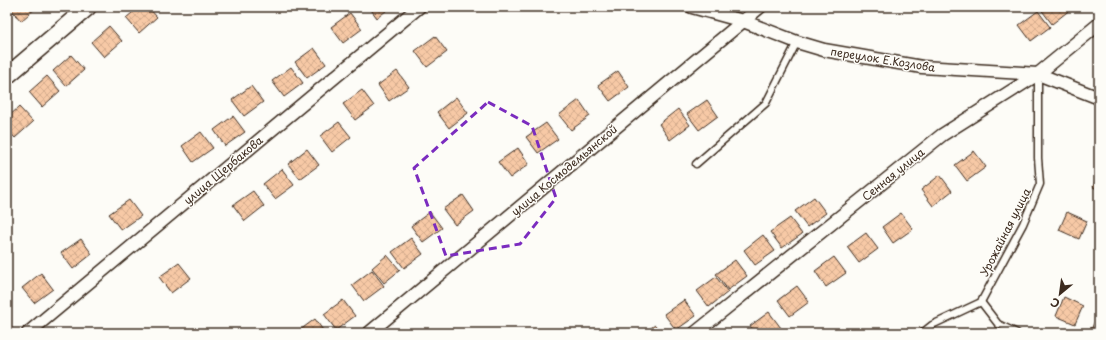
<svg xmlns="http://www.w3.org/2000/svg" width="1106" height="340" font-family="'Playpen Sans',sans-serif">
	<defs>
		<pattern id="building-cross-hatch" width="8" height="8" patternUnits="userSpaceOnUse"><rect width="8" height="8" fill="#f7c9a6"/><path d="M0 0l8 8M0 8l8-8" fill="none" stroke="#d5ad8e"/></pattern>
	</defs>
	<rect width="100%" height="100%" fill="#fdfcf7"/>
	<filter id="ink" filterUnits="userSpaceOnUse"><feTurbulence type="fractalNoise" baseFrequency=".025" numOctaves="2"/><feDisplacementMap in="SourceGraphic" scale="8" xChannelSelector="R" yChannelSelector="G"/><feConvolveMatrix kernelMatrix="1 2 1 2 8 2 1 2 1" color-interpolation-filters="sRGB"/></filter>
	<g filter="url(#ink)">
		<g fill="url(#building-cross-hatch)" stroke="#3b2a1e">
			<polygon points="9,7 37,7 21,21"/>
			<polygon points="139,7 148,7 157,17 139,33 126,18"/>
			<polygon points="369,7 391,7 377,18"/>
			<polygon points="1041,7 1070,7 1071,9 1052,24 1040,8"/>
			<polygon points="1038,11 1050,27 1031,41 1019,25"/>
			<polygon points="350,13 362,29 343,43 331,27"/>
			<polygon points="109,26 122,41 104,57 91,42"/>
			<polygon points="435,36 447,52 427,67 415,51"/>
			<polygon points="314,48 326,64 307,78 295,62"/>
			<polygon points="71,55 84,70 66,86 53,71"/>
			<polygon points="291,67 303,83 284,97 272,81"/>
			<polygon points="397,71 409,87 389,101 378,85"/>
			<polygon points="618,71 629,87 610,101 598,85"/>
			<polygon points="47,76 60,91 42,107 29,92"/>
			<polygon points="251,86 263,102 244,116 232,100"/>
			<polygon points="362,90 374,106 355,120 343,104"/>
			<polygon points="456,97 468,113 449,128 437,112"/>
			<polygon points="579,100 590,116 571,130 559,115"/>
			<polygon points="707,100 718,116 699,130 687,114"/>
			<polygon points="19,107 33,122 15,138 7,129 7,118"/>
			<polygon points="678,109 690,125 670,140 659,124"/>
			<polygon points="233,116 245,132 225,146 214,130"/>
			<polygon points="339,122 351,137 332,152 320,136"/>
			<polygon points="546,123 558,139 538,153 526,137"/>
			<polygon points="201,132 213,148 193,162 182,146"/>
			<polygon points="518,148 529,164 510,178 498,162"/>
			<polygon points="307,149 319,165 300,179 288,164"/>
			<polygon points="974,151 986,167 967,181 955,165"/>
			<polygon points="282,169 294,185 275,199 263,184"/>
			<polygon points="1099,173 1099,190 1093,187"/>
			<polygon points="940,175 952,191 933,206 921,190"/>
			<polygon points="253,191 264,206 245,221 233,205"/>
			<polygon points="463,195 474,211 455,225 443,209"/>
			<polygon points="814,197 826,213 807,227 795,211"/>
			<polygon points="129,200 141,216 121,230 109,214"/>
			<polygon points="430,212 442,228 423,242 411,226"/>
			<polygon points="1067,212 1087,221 1079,239 1059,230"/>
			<polygon points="901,213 913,229 893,243 882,227"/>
			<polygon points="790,218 802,234 782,248 770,232"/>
			<polygon points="866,233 878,249 859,263 847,247"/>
			<polygon points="763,235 775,251 755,265 744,250"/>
			<polygon points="411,238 423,254 404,268 392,252"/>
			<polygon points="81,239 92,254 73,269 61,253"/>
			<polygon points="387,255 400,270 384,283 372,268"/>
			<polygon points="834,257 846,273 826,287 815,271"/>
			<polygon points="735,260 747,276 728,290 716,274"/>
			<polygon points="179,263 191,278 171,293 159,277"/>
			<polygon points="372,270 384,286 364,301 352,285"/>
			<polygon points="41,273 53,289 34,303 22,288"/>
			<polygon points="716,277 728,292 709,307 697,291"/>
			<polygon points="797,286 809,302 790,316 778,300"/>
			<polygon points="1064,297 1083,306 1075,324 1056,316"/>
			<polygon points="343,300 355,316 336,330 324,314"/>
			<polygon points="684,300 696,316 676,330 664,314"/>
			<polygon points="769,312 781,328 774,333 755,333 750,326"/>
			<polygon points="1098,314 1099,314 1099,333 1092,333 1090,332"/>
			<polygon points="315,319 325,333 296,333"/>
			<polygon points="655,325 661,333 644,333"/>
		</g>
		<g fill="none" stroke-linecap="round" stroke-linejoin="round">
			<g stroke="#3b2a1e" stroke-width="9">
				<g id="lane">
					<polyline points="696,164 766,103 797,42"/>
					<polyline points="981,302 1023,224 1040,184 1038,158 1038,74"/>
					<polyline points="922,333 932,325 981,302 998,324 1017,333"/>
				</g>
			</g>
			<g stroke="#3b2a1e" stroke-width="15">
				<g id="street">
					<polyline points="692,7 743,21 797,42 824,50 922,67 1038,74 1099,98"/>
					<polyline points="28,333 419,7"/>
					<polyline points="369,333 760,7"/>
					<polyline points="695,333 942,135 1038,74 1099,24"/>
				</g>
			</g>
			<g stroke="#3b2a1e" stroke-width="19">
				<polyline id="secondary" points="7,76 88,7"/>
			</g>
			<use href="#lane" stroke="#fdfcf7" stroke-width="6"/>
			<use href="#street" stroke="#fdfcf7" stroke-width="12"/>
			<use href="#secondary" stroke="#fdfcf7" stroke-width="16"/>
		</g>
	</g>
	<path fill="none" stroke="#7b2cbf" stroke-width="3" stroke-dasharray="8 5" stroke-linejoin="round" d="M488,102L532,126L556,198L520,244L446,256L414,168Z"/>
	<g text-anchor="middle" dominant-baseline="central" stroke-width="3" stroke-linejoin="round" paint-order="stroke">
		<g font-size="11" fill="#3b2a1e" stroke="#fdfcf7">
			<text transform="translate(883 59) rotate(9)">переулок Е.Козлова</text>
			<text transform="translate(223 170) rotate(-40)">улица Щербакова</text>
			<text transform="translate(564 170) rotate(-40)">улица Космодемьянской</text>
			<text transform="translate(893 174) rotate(-39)">Сенная улица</text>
			<text transform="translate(1005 232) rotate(-63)">Урожайная улица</text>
		</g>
	</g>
	<rect width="1106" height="340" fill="none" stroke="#fdfcf7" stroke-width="24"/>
	<rect x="12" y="12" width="1082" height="316" fill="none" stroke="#3b2a1e" stroke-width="1.5" filter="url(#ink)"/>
	<g transform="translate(1060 294) rotate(209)" stroke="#fdfcf7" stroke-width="3" paint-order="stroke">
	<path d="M0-3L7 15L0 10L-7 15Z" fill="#3b2a1e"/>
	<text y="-6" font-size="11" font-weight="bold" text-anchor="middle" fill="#3b2a1e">С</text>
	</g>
</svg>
